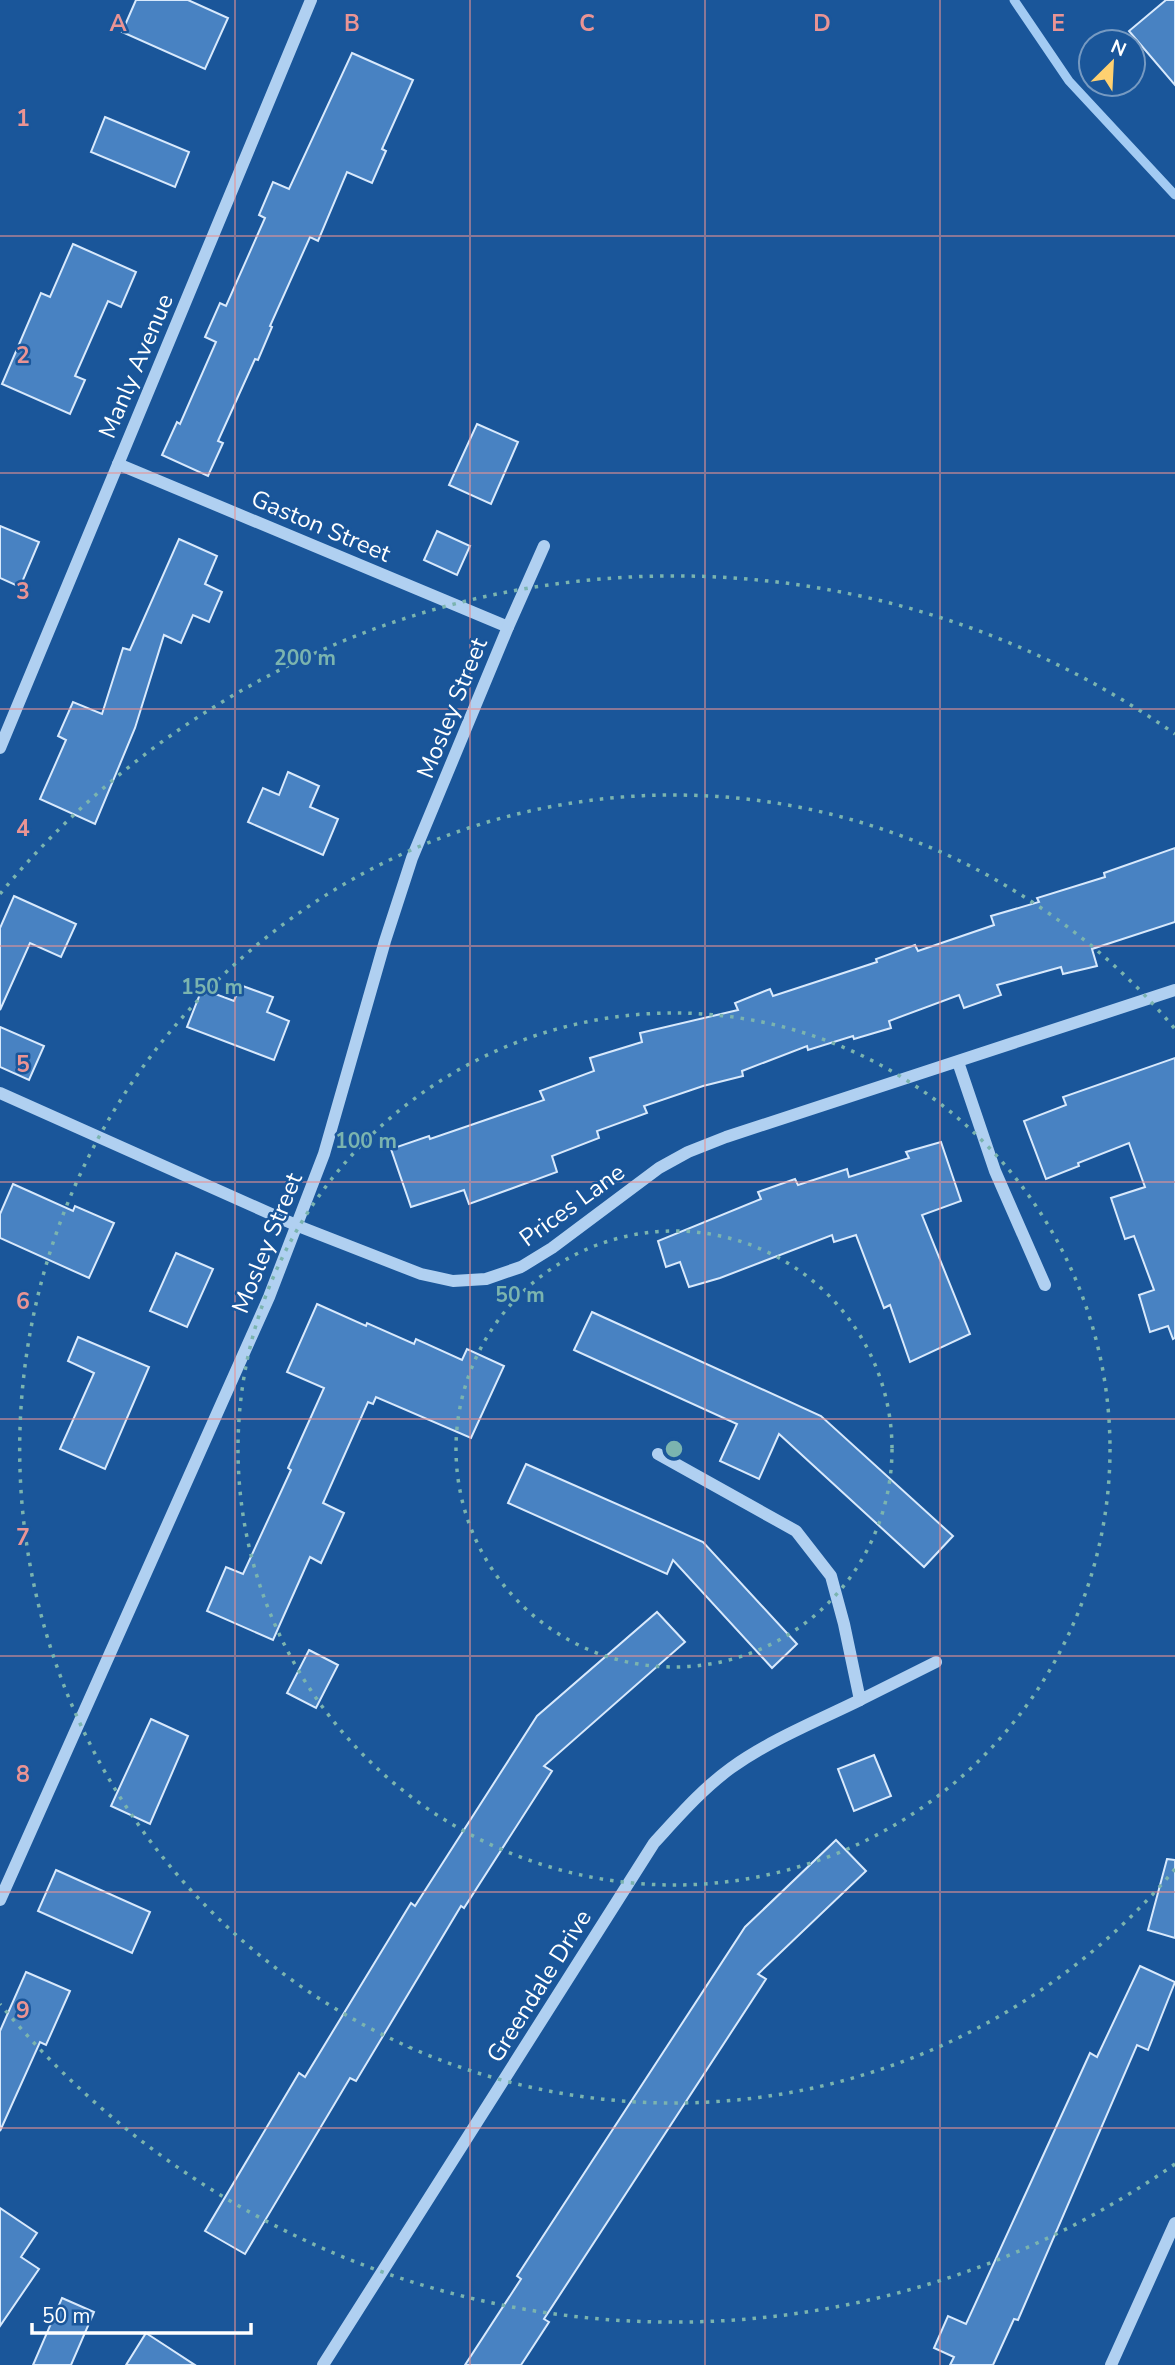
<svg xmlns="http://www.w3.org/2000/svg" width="1175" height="2365" font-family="'Nunito Sans',sans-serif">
	<rect width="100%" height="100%" fill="#1a569a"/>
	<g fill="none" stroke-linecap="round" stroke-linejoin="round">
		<polyline stroke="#a3cbf3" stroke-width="9" points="1014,0 1069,81 1175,195"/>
	</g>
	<g fill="#4882c2" stroke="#d8e9fc" stroke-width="2">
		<polygon points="136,0 188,0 228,18 205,69 122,32"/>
		<polygon points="1166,0 1175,0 1175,85 1129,31"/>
		<polygon points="352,53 413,80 382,149 386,151 372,183 347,172 318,241 310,237 270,326 272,327 258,360 255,359 218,441 223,443 208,476 162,455 177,422 180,424 216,342 205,337 220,303 226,306 265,218 259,215 273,182 289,189"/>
		<polygon points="105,117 189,152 175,187 91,152"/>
		<polygon points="73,244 136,272 121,307 108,301 75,376 85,380 70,414 2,384 41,293 50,297"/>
		<polygon points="477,424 518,442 491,504 449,485"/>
		<polygon points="0,526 39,542 20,587 0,578"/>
		<polygon points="437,531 470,546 457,575 424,560"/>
		<polygon points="179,539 217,556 205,584 222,592 209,622 193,615 181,643 164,635 135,728 95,824 40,799 66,740 58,736 73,702 102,714 123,648 130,650"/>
		<polygon points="288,772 319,786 310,807 338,819 323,855 248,822 263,788 279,795"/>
		<polygon points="1175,848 1175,922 1092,949 1097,966 1063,974 1061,967 997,985 1001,995 964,1008 959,995 889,1021 891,1028 854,1039 853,1036 808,1050 807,1046 742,1071 743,1076 703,1086 644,1106 647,1113 597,1131 599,1138 552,1156 557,1172 469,1204 464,1190 411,1207 391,1149 429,1136 430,1139 544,1100 540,1091 594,1071 590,1058 642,1042 640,1033 738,1010 735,1003 770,989 773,996 877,962 876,959 915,945 918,951 994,925 991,916 1039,902 1037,898 1105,877 1104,873"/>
		<polygon points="14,896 76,924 61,957 30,943 0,1010 0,928"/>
		<polygon points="240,985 273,997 267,1012 289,1021 274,1060 187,1027 202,989 234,1001"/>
		<polygon points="0,1027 44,1046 29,1080 0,1067"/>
		<polygon points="1175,1058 1175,1338 1173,1339 1168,1326 1150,1332 1139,1295 1154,1290 1134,1236 1125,1239 1111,1198 1145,1187 1129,1143 1078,1163 1079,1166 1046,1179 1024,1121 1066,1105 1063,1097"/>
		<polygon points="941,1142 961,1201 922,1215 970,1334 910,1362 890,1305 884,1308 856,1235 834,1242 832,1235 720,1278 689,1287 680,1262 666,1267 658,1241 761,1199 758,1192 795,1179 798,1185 847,1169 849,1177 909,1158 906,1152"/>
		<polygon points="13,1184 73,1211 75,1206 114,1223 89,1278 0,1238 0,1214"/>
		<polygon points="176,1253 213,1269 187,1327 150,1311"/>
		<polygon points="317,1304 366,1326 367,1323 414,1344 416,1339 462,1360 467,1349 504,1366 471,1438 376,1397 373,1404 368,1402 323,1503 344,1513 321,1563 310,1557 273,1640 207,1611 226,1567 243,1574 291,1470 288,1468 324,1388 287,1372"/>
		<polygon points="592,1312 821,1416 953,1536 924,1567 779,1434 759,1479 720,1461 737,1424 574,1350"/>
		<polygon points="78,1337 149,1367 105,1469 60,1449 94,1373 68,1361"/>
		<polygon points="526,1464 703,1542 797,1644 772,1668 673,1560 667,1574 508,1503"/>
		<polygon points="657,1612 685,1642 544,1766 552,1771 464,1908 461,1906 356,2081 350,2078 245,2254 205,2231 299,2073 305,2077 411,1903 415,1906 537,1716"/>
		<polygon points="309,1650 338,1665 316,1708 287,1693"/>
		<polygon points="151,1719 188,1736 150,1824 111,1806"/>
		<polygon points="874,1755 891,1796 854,1811 838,1769"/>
		<polygon points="836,1840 866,1871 758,1974 766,1979 544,2319 549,2322 521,2365 465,2365 521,2279 517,2276 745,1927"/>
		<polygon points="1167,1859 1175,1860 1175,1938 1148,1930"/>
		<polygon points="56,1870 150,1912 132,1953 38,1911"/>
		<polygon points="1140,1966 1175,1982 1148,2050 1137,2045 1018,2320 1014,2319 993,2365 950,2365 954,2357 934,2348 948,2316 966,2324 1090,2053 1097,2057"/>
		<polygon points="26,1972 70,1991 46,2045 40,2042 0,2131 0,2031"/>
		<polygon points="0,2208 37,2233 21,2257 39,2269 0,2326"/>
		<polygon points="62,2298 94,2312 71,2365 33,2365"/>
		<polygon points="146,2333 195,2365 126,2365"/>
	</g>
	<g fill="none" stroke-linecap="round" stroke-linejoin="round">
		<g stroke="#b0d0f1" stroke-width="12">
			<polyline points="118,464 508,627"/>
			<polyline points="0,748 311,0"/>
			<polyline points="958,1062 995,1171 1045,1285"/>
			<polyline points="0,1093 298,1226 421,1274 453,1281 486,1279 521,1267 552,1248 659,1168 688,1152 726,1137 1175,990"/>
			<polyline points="658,1454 796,1531 831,1576 844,1624 860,1700 936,1662"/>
			<polyline points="0,1900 269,1297 324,1154 385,941 412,858 508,627 544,546"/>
			<path d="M323,2365L654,1843C678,1817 702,1789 731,1768C770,1740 817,1721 860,1700"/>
			<polyline points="1111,2365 1175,2223"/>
		</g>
	</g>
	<path fill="none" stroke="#ea9494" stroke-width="2" stroke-opacity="0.55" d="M235,0V2365M470,0V2365M705,0V2365M940,0V2365M0,236H1175M0,473H1175M0,709H1175M0,946H1175M0,1182H1175M0,1419H1175M0,1656H1175M0,1892H1175M0,2128H1175"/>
	<g fill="none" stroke="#7bb4af" stroke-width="3.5" stroke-dasharray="3.5 7">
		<circle cx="674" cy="1449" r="218"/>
		<circle cx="674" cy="1449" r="436"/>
		<path d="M1175 1869A654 654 0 1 1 1175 1029"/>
		<path d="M1175 2164A873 873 0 0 1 0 2004M0 894A873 873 0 0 1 1175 734"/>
	</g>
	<g text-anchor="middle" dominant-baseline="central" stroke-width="5" stroke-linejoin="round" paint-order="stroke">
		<g font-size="24" fill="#fff" stroke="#1a569a">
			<text transform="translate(136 366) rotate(-67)">Manly Avenue</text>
			<text transform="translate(321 526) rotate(23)">Gaston Street</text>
			<text transform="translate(452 708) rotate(-68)">Mosley Street</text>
			<text transform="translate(572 1205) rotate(-36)">Prices Lane</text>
			<text transform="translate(267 1243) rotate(-68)">Mosley Street</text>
			<text transform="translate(539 1986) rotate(-58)">Greendale Drive</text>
		</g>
	</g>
	<g font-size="23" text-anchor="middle" font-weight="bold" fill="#ea9494" stroke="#1a569a" stroke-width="5" stroke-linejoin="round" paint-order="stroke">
		<text x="118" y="31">A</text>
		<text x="352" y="31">B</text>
		<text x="587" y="31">C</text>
		<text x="822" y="31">D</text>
		<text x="1058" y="31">E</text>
		<text x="23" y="126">1</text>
		<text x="23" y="363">2</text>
		<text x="23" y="599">3</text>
		<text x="23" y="836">4</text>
		<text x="23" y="1072">5</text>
		<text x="23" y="1309">6</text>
		<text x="23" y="1545">7</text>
		<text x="23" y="1782">8</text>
		<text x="23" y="2018">9</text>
	</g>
	<circle cx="674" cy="1449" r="10" fill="#7bb4af" stroke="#1a569a" stroke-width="3.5"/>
	<g font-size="21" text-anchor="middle" font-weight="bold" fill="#7bb4af" stroke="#1a569a" stroke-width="5" stroke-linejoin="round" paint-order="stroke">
		<text x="305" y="665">200 m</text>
		<text x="212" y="994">150 m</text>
		<text x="366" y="1148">100 m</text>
		<text x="520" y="1302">50 m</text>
	</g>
	<g transform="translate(1112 63) rotate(24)"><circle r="33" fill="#1a569a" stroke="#769ac2" stroke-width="2"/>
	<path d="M0-5L12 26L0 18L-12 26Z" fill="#ffd170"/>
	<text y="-10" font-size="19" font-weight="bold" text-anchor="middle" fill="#ffffff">N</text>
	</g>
	<path d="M32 2323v10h219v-10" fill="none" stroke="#ffffff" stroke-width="3.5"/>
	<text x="42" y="2323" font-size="21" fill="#ffffff" stroke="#1a569a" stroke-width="5" paint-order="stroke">50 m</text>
</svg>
